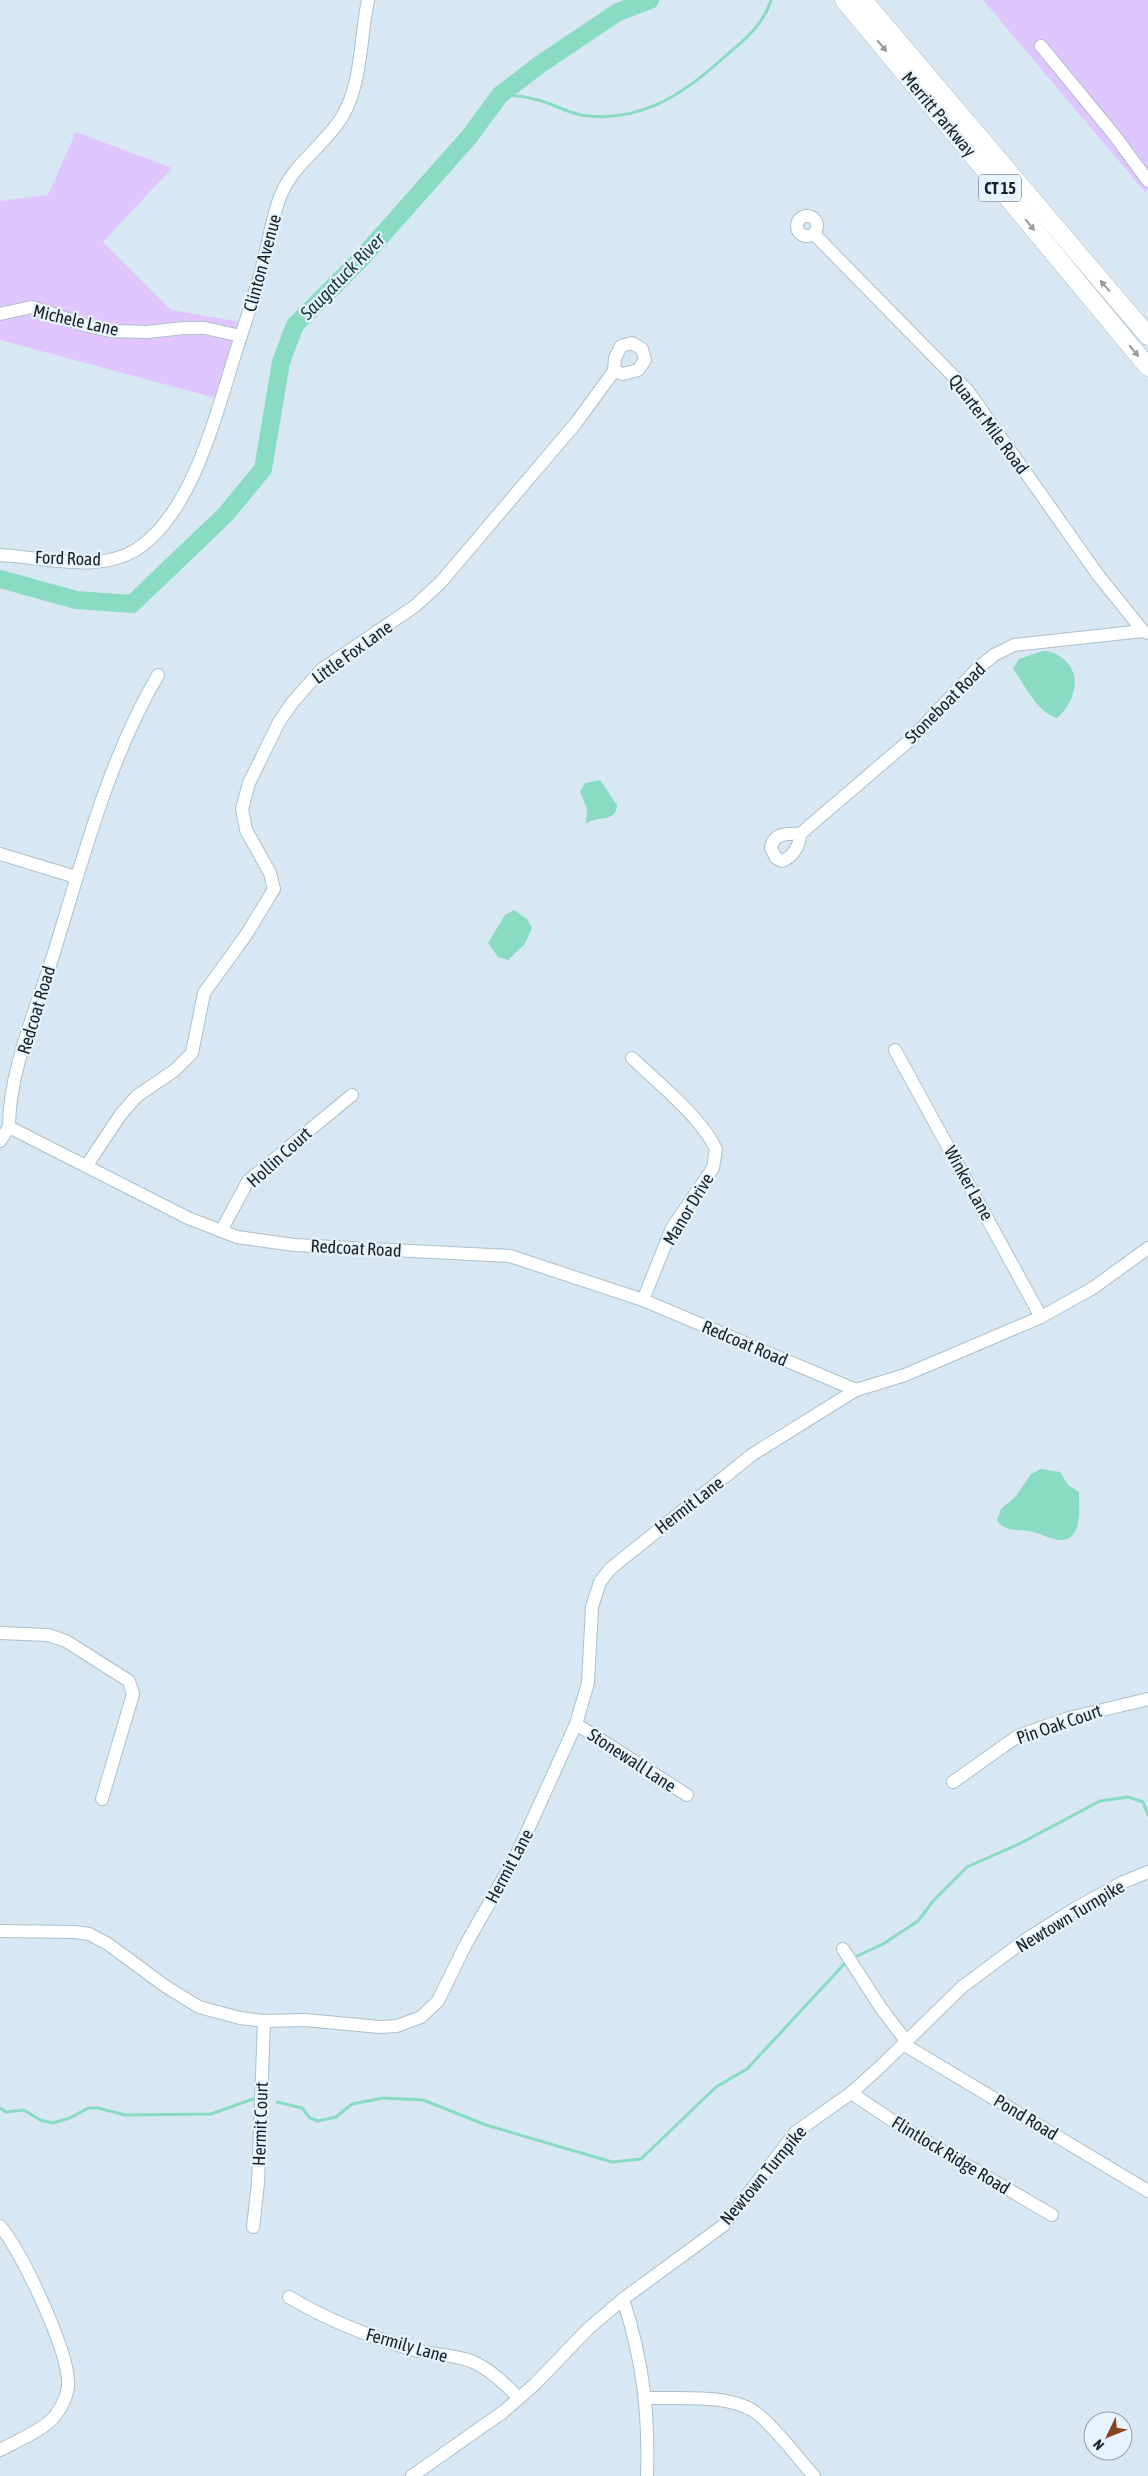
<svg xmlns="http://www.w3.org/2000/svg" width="1148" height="2476" font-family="'Asap Condensed',sans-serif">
	<rect width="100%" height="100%" fill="#d7e8f4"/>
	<g fill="#dfc6ff">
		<polygon points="983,0 1148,0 1148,189 1145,192"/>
		<polygon points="76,132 172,168 103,242 171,310 247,323 223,400 0,340 0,201 48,195"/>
	</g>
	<g fill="#89dbc1">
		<path d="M1043,651C1050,651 1055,653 1061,657C1084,673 1075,702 1057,718C1037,712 1025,685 1013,669L1019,659Z"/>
		<path d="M600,780L617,805C616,824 598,814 586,824L587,809L580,792L585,783Z"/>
		<polygon points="514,910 527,919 532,928 524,945 508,960 498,957 488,943 505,915"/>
		<path d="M1041,1469L1060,1472L1068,1485L1079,1492C1079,1508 1083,1542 1059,1540C1050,1539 1042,1534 1033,1532C1020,1528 1006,1534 997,1520L1001,1509L1016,1496L1031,1474Z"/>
	</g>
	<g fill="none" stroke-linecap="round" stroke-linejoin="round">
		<g stroke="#89dbc1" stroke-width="3">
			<path d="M500,95C512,95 523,96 534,99C550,102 565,112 581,115C637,124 681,96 721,60C741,42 763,27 771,0"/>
			<polyline points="857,1956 883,1944 918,1921 934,1900 967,1867 1021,1843 1100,1801 1128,1797 1143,1802 1148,1815"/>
			<polyline points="277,2102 302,2108 310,2118 318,2121 336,2117 352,2104 383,2098 423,2100 486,2125 612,2162 641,2159 716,2087 747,2069 847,1961"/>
			<polyline points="0,2108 6,2112 24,2110 40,2120 53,2123 70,2118 88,2108 98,2108 125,2115 211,2114 253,2099"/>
		</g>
		<polyline stroke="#89dbc1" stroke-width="18" points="0,579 76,600 132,604 226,514 263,469 281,362 295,325 360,260 469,137 500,95 539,65 618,12 650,0"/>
		<g stroke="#aebfca" stroke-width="14">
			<g id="minor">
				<polyline points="1041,46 1115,136 1148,181"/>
				<circle cx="807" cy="226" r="10"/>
				<polyline points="814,234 968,391 1098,575 1143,631"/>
				<polyline points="0,314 32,307 88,326 110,331 147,332 184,328 205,328 241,336"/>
				<path d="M0,555C42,557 99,574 137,549C191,514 215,419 233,361C242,331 253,301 261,271C268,246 271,221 280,197C292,165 324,146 342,117C362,84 360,38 368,0"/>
				<path d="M800,834C788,833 773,833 771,848L776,858L782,861C793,857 800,845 800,834L910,740L977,669L994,655L1014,645L1143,631L1148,633"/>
				<polyline points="0,854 76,877"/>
				<polyline points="895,1050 1041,1317"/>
				<path d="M632,1058C659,1084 700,1116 716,1149L713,1168L672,1228L643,1300"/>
				<polyline points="9,1127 188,1218 237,1237 294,1245 510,1256 643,1300 856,1390"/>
				<path d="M9,1127C9,1072 35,1012 52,959C82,863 107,762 158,675"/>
				<polyline points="0,1141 9,1127"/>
				<polyline points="87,1165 121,1114 137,1096 175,1070 192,1053 204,993 246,935 274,889 270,873 246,830 242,809 249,783 279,722 292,703 321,670 415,606 441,582 576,423 614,371 615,358 621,346 632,343 642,349 645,360 638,370 623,374 614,371"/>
				<polyline points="221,1231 248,1181 352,1095"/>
				<polyline points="0,1633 48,1635 66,1641 129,1681 133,1694 102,1799"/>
				<polyline points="576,1724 687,1795"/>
				<polyline points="953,1782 1018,1736 1069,1718 1148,1699"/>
				<polyline points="0,1931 75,1932 89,1934 108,1944 165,1986 199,2007 240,2018 264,2021 305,2020 380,2027 397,2026 421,2017 438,2001 466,1944 516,1856 576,1724 588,1683 592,1607 600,1582 610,1569 753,1454 856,1390 905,1375 1041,1317 1093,1288 1148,1248"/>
				<polyline points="843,1949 881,2008 906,2041"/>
				<polyline points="903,2044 1148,2191"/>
				<polyline points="851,2093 905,2129 1052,2215"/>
				<path d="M0,2226C22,2252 67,2348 68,2381C69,2393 62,2407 55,2416C45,2429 15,2442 0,2450"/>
				<polyline points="253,2227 258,2183 264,2021"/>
				<path d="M289,2297C327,2320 368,2336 411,2349C431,2355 452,2354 471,2361C490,2369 505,2384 519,2398"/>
				<path d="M623,2299C643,2361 649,2411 647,2476"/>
				<path d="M647,2398C680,2399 733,2393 759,2415C780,2433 796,2456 814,2476"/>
				<polyline points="412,2476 503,2412 535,2384 588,2329 623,2299 724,2225 796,2132 851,2093 881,2066 962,1987 1025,1940 1076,1908 1121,1883 1148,1872"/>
			</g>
		</g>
		<g stroke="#aebfca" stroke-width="19">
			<g id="highway">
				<polyline points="844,0 1148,367"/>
				<polyline points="863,0 1148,336"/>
			</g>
		</g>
		<use href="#minor" stroke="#fff" stroke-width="12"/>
		<use href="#highway" stroke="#fff" stroke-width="18"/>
	</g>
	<defs><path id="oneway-solid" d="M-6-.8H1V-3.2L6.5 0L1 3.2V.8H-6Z" transform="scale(1.25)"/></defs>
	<g fill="#989b9c">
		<use href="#oneway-solid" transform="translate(882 46) rotate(50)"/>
		<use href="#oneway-solid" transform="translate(1030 225) rotate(50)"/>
		<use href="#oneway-solid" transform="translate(1105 286) rotate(-131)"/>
		<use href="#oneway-solid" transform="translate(1134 351) rotate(50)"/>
	</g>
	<g text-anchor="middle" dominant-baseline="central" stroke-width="4.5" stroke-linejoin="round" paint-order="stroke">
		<rect fill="#e7f4fe" stroke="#586065" stroke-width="1" x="979" y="174.5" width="42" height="27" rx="4"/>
		<g font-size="16" font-weight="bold" fill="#1a2024">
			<text x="1000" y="188">CT 15</text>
		</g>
		<g font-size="18" fill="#1a2024" stroke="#e7f4fe">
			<text transform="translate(939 114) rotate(50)">Merritt Parkway</text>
			<text transform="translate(262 263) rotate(-75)">Clinton Avenue</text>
			<text transform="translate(76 320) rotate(13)">Michele Lane</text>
			<text transform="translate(989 424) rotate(53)">Quarter Mile Road</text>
			<text transform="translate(68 558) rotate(2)">Ford Road</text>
			<text transform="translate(352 652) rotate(-36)">Little Fox Lane</text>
			<text transform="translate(945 703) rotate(-45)">Stoneboat Road</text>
			<text transform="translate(36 1010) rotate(-73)">Redcoat Road</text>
			<text transform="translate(279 1157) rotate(-42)">Hollin Court</text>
			<text transform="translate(969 1183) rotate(61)">Winker Lane</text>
			<text transform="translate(688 1209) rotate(-59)">Manor Drive</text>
			<text transform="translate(356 1248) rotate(3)">Redcoat Road</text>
			<text transform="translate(745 1343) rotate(23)">Redcoat Road</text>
			<text transform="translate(689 1505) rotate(-38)">Hermit Lane</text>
			<text transform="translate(1059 1724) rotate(-19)">Pin Oak Court</text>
			<text transform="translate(632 1760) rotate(33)">Stonewall Lane</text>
			<text transform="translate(509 1866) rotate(-62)">Hermit Lane</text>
			<text transform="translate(1070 1916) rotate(-31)">Newtown Turnpike</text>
			<text transform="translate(1026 2117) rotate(31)">Pond Road</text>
			<text transform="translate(260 2124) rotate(-88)">Hermit Court</text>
			<text transform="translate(951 2155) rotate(31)">Flintlock Ridge Road</text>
			<text transform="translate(763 2175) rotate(-50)">Newtown Turnpike</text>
			<text transform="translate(407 2345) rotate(16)">Fermily Lane</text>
		</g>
		<g font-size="19" font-style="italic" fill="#173c31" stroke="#e7f4fe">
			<text transform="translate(342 276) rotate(-46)">Saugatuck River</text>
		</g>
	</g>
	<g transform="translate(1108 2436) rotate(227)"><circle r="24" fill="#e7f4fe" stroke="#959fa7"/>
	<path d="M0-4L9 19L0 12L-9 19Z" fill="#8a431f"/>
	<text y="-8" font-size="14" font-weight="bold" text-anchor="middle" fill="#1a2024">N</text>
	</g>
</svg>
